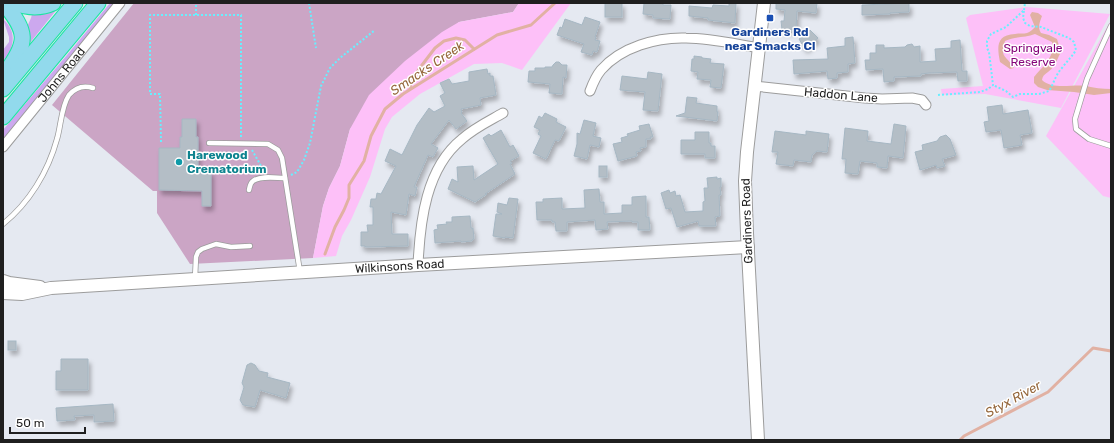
<svg xmlns="http://www.w3.org/2000/svg" width="1114" height="443" font-family="Rubik,sans-serif">
	<defs>
		<filter id="shadow"><feDropShadow dx="2.5" dy="4.5" stdDeviation="2" flood-color="#0004"/></filter>
	</defs>
	<rect width="100%" height="100%" fill="#e5e9f1"/>
	<g fill="#cca8ee">
		<polygon points="62,3 29,44 27,27 31,18 32,14 58,6"/>
		<polygon points="110,3 117,3 3,142 3,130 67,55"/>
		<path d="M3,19C18,32 14,49 3,62V50L9,42V37Z"/>
	</g>
	<polygon fill="#cba5c5" points="134,3 519,3 513,12 459,22 350,129 340,166 329,188 323,206 313,258 190,264 157,213 157,191 153,191 52,105"/>
	<g fill="#fdc0f8">
		<polygon points="519,3 571,3 522,70 502,63 474,64 420,94 392,117 385,129 370,177 351,220 342,236 336,256 313,258 323,206 329,188 340,166 350,129 369,95 405,61 442,32 459,22 513,12"/>
		<polygon points="1027,7 1110,14 1061,108 985,94 942,95 941,89 983,86 966,18 970,15"/>
		<polygon points="1111,20 1111,198 1103,196 1046,136"/>
	</g>
	<path fill="#e1b1a3" d="M1032,12L1038,13L1042,16C1040,22 1037,27 1041,33L1049,35L1057,39L1061,52C1058,57 1056,64 1053,67C1049,73 1043,73 1042,80C1052,90 1073,84 1086,86C1094,88 1102,89 1111,89V93L1094,95L1074,92L1047,90L1038,87L1034,83V77C1043,66 1055,58 1052,42L1035,34C1025,38 1015,36 1005,41C999,58 1007,56 1014,68L1010,69L1000,62C997,47 996,35 1015,34C1019,33 1024,34 1027,33C1030,32 1033,29 1035,27L1030,15Z"/>
	<g fill="none" stroke-linecap="round" stroke-linejoin="round">
		<g stroke="#e1b1a3" stroke-width="3">
			<polyline points="410,89 411,82 419,69 435,48 444,41 456,38 465,40 474,49"/>
			<polyline points="325,254 335,227 344,210 349,198 349,185 364,161 371,136 385,109 403,94 497,35 531,25 555,3"/>
			<polyline points="960,440 964,436 1048,392 1093,348 1111,351"/>
		</g>
	</g>
	<g fill="#b4bec6" stroke="#a6b7c3" filter="url(#shadow)">
		<rect x="605" y="3" width="17" height="14"/>
		<polygon points="644,3 663,3 663,5 671,5 670,19 653,18 653,15 643,14"/>
		<polygon points="729,3 736,3 735,23 708,20 708,18 689,16 689,6 712,8 713,5 729,6"/>
		<polygon points="776,3 817,3 816,13 797,11 796,30 782,30 781,21 784,21 785,10 776,9"/>
		<polygon points="909,3 909,12 890,13 890,14 862,15 862,5"/>
		<polygon points="585,17 600,22 595,37 596,37 595,40 600,41 597,52 593,51 592,55 581,52 584,44 557,35 560,27 562,28 565,19 582,25"/>
		<polygon points="810,30 818,38 805,49 799,39"/>
		<polygon points="853,37 855,63 848,64 848,72 837,73 837,78 828,79 827,71 794,74 793,60 828,59 827,48 845,46 845,38"/>
		<polygon points="960,40 962,71 967,71 967,81 958,81 957,72 929,73 921,74 921,76 894,77 894,81 884,82 883,69 866,70 865,60 870,60 870,53 876,53 876,45 884,45 884,48 905,47 907,45 912,44 914,47 920,46 920,62 936,61 935,49 951,48 951,41"/>
		<polygon points="694,56 702,57 702,58 711,59 710,63 724,64 721,88 710,87 711,80 697,79 698,72 691,71 692,59 694,59"/>
		<polygon points="556,62 559,62 562,65 567,65 566,78 563,77 562,94 549,93 550,84 528,82 529,71 535,71 535,68 545,68 545,67 552,67 553,65"/>
		<polygon points="487,69 488,74 490,73 490,76 493,76 496,95 480,98 481,105 461,109 462,112 461,113 467,121 456,129 449,120 431,144 438,148 433,157 428,155 414,187 417,187 415,196 409,194 406,215 391,212 392,234 408,234 408,246 365,247 365,246 361,246 361,232 368,232 367,225 373,225 373,207 370,207 371,199 376,199 377,193 381,194 396,166 385,161 390,149 402,155 417,125 429,108 434,112 445,106 440,96 445,93 440,83 449,79 452,84 469,81 469,72"/>
		<polygon points="648,72 662,74 658,111 643,110 645,92 620,90 622,76 647,79"/>
		<polygon points="687,97 697,98 696,103 717,106 717,112 718,112 717,121 676,116 685,113"/>
		<polygon points="1002,105 1003,114 1028,110 1032,133 1020,135 1022,145 1004,148 1001,130 986,132 984,122 989,121 987,107"/>
		<polygon points="545,113 557,119 556,122 566,127 559,141 555,140 546,159 533,153 541,136 538,134 540,130 534,127 539,116 542,118"/>
		<polygon points="182,119 196,119 196,137 198,137 198,171 211,171 211,206 202,206 202,191 159,190 159,148 180,148 180,137 182,137"/>
		<polygon points="584,120 596,123 593,136 601,138 599,147 590,145 587,159 574,156 577,144 577,133 580,134"/>
		<polygon points="649,124 653,137 650,137 651,139 646,139 646,147 640,148 641,151 636,152 637,156 618,161 613,144 622,142 621,138 628,136 627,134 640,130 639,126"/>
		<polygon points="894,124 906,126 903,158 888,156 887,168 877,167 877,163 860,161 858,174 845,173 846,159 842,159 845,128 868,131 867,141 891,144"/>
		<polygon points="501,130 510,147 513,145 519,156 510,161 512,163 510,164 515,174 485,194 487,194 475,202 448,189 452,179 458,182 457,167 473,166 474,180 498,164 483,138 489,134 491,136"/>
		<polygon points="775,131 806,135 806,131 829,134 827,152 817,151 812,155 811,162 794,160 793,166 776,164 778,152 772,152"/>
		<polygon points="695,132 709,132 709,143 711,143 711,146 715,146 715,158 705,158 705,154 681,154 681,140 695,140"/>
		<polygon points="946,135 950,139 956,155 942,159 945,166 937,168 936,165 920,170 915,152 923,150 922,145 937,141 940,137"/>
		<rect x="599" y="166" width="8" height="11"/>
		<polygon points="717,177 717,179 721,178 721,187 720,187 721,195 719,195 720,216 715,217 716,226 699,226 698,221 677,227 671,208 666,209 661,193 669,190 670,193 675,191 676,196 680,195 685,212 703,211 703,202 705,201 704,188 708,188 707,178"/>
		<polygon points="599,189 600,202 604,202 604,214 622,213 622,205 632,205 632,197 646,196 646,217 649,217 650,230 638,230 638,222 632,222 632,221 607,222 608,229 596,230 595,220 567,222 567,231 556,231 555,222 552,222 552,220 537,220 536,202 543,202 543,199 562,198 562,209 585,208 584,190"/>
		<polygon points="509,198 518,199 513,238 505,237 505,238 493,236 496,214 502,214 497,212 498,203 507,205"/>
		<polygon points="470,216 471,228 473,228 474,239 472,240 472,241 461,242 461,241 435,243 434,230 438,229 437,225 447,224 446,222 452,222 452,217"/>
		<rect x="8" y="341" width="8" height="9"/>
		<polygon points="61,359 88,359 88,390 56,390 56,371 61,371"/>
		<polygon points="251,363 255,365 259,371 268,373 267,377 290,383 286,398 260,390 255,407 243,405 240,400 244,387 242,383 247,365"/>
		<polygon points="113,404 114,421 94,422 94,415 74,416 75,420 57,421 56,408"/>
	</g>
	<g fill="none" stroke-linecap="round" stroke-linejoin="round">
		<g stroke="#9c9c9c" stroke-width="6">
			<g id="service">
				<polyline points="1111,26 1087,79 1075,119 1076,129 1089,139 1111,146"/>
				<polyline points="209,143 268,144 278,150 282,158 300,272"/>
				<path d="M249,190C250,186 250,183 253,181C261,175 276,178 285,178"/>
				<path d="M3,224C29,203 48,172 57,139C61,126 61,107 69,95C76,87 84,85 93,88"/>
				<polyline points="195,278 196,257 198,252 202,249 216,244 231,247 250,246"/>
			</g>
		</g>
		<g stroke="#9c9c9c" stroke-width="11">
			<g id="minor">
				<polyline points="754,86 865,98 882,99 912,98 922,100 926,105"/>
				<path d="M590,91C593,83 596,76 601,70C621,47 657,37 686,38C710,38 735,44 759,48"/>
				<path id="s1" d="M3,147L120,3"/>
				<path d="M418,265C420,221 426,168 462,139C474,128 489,121 503,113"/>
			</g>
		</g>
		<g stroke="#9c9c9c" stroke-width="14">
			<g id="tertiary">
				<polyline points="3,281 9,283 40,287"/>
				<path id="s2" d="M3,293L22,294L51,288L418,265L748,247"/>
				<polyline points="758,440 747,233 745,181 747,152 764,3"/>
			</g>
		</g>
		<g stroke="#1be6a1" stroke-width="17">
			<g id="trunk">
				<path d="M4,3C27,32 29,41 6,72"/>
				<path d="M14,3C28,8 40,9 53,3"/>
				<polyline points="3,89 75,3"/>
				<polyline points="3,117 98,3"/>
			</g>
		</g>
		<g stroke="#68efff" stroke-width="2" stroke-dasharray="2 2" stroke-linecap="butt">
			<polyline points="309,3 316,48"/>
			<polyline points="1024,10 1025,3"/>
			<polyline points="196,15 196,3"/>
			<path d="M938,95L980,92L988,89L993,85L989,52L987,48V41L991,34L1006,27L1024,10L1023,18L1025,23L1030,26L1041,27L1069,38L1074,42L1076,50C1072,57 1067,61 1062,68C1056,74 1054,83 1049,91L1039,94H1020L1013,97L1006,91L993,85"/>
			<polyline points="161,142 160,94 150,94 150,15 241,15 241,138"/>
			<polyline points="252,150 264,171"/>
			<polyline points="291,175 297,172 304,160 310,143 321,86 330,68 340,58 375,30"/>
		</g>
		<use href="#service" stroke="#fff" stroke-width="4.5"/>
		<use href="#minor" stroke="#fff" stroke-width="9"/>
		<use href="#tertiary" stroke="#fff" stroke-width="12"/>
		<use href="#trunk" stroke="#92daec" stroke-width="15"/>
	</g>
	<rect fill="#1a4fb4" stroke="#fff" stroke-width="1.5" x="766" y="14" width="8" height="8" rx="2"/>
	<circle fill="#0f9aa8" stroke="#fff" stroke-width="1.5" cx="179" cy="162" r="4"/>
	<g text-anchor="middle" dominant-baseline="central" stroke-width="3" stroke-linejoin="round" paint-order="stroke">
		<g font-size="12" font-weight="bold" fill="#164399" stroke="#fff">
			<text x="770" y="32">Gardiners Rd<tspan x="770" dy="14">near Smacks Cl</tspan></text>
		</g>
		<g font-size="12" fill="#86057b" stroke="#fff">
			<text x="1033" y="48">Springvale<tspan x="1033" dy="14">Reserve</tspan></text>
		</g>
		<g font-size="12" fill="#1f1f1f" stroke="#fff">
			<text stroke="none"><textPath href="#s1" startOffset="93">Johns Road</textPath></text>
			<text transform="translate(841 95) rotate(5)">Haddon Lane</text>
			<text transform="translate(747 221) rotate(-92)">Gardiners Road</text>
			<text stroke="none"><textPath href="#s2" startOffset="398">Wilkinsons Road</textPath></text>
		</g>
		<g font-size="12" font-weight="bold" fill="#0d838f" stroke="#fff" text-anchor="start">
			<text x="187" y="155">Harewood<tspan x="187" dy="14">Crematorium</tspan></text>
		</g>
		<g font-size="13" font-style="italic" fill="#95673b" stroke="#fff">
			<text transform="translate(427 68) rotate(-34)">Smacks Creek</text>
			<text transform="translate(1013 399) rotate(-29)">Styx River</text>
		</g>
	</g>
	<rect width="1114" height="443" fill="none" stroke="#1f1f1f" stroke-width="8"/>
	<path d="M10 427v6h75v-6" fill="none" stroke="#1f1f1f" stroke-width="2"/>
	<text x="16" y="427" font-size="12" fill="#1f1f1f" stroke="#ffffff" stroke-width="3" paint-order="stroke">50 m</text>
</svg>
